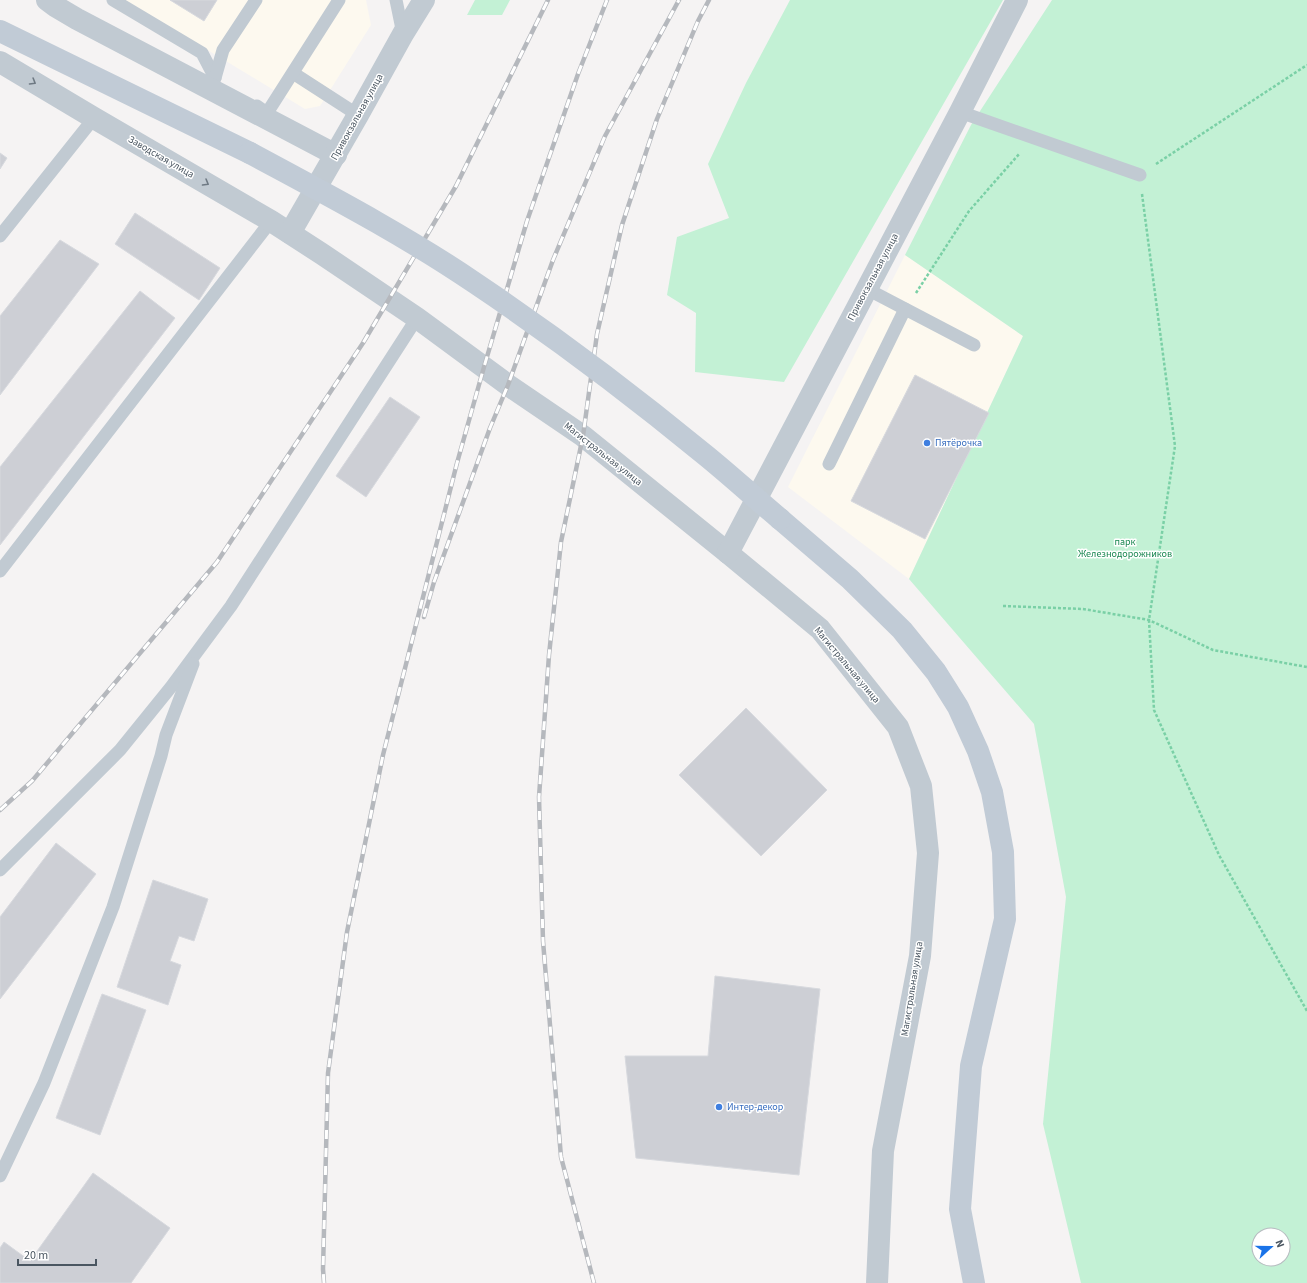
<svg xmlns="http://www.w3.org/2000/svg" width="1307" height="1283" font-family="'Source Sans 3',sans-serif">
	<rect width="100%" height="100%" fill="#f5f3f3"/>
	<g fill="#fdf9ef">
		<polygon points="125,0 366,0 371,25 320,106 305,109"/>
		<polygon points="905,255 1023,336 909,579 788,487"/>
	</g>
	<g fill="#c3f1d5" fill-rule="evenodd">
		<polygon points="475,0 510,0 502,15 467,15"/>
		<polygon points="790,0 1003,0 784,382 695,372 696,313 667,295 677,237 729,218 708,164 746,83"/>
		<path d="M1052,0H1307V1283H1081L1043,1124L1066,897L1034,724L909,579L1023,336L905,255L971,125ZM1259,1235H1283V1259H1259Z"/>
	</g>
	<g fill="#cdcfd5" stroke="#d7d9de">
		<polygon points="170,0 217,0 204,21"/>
		<polygon points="0,153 7,158 0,169"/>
		<polygon points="135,213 220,268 199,300 115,244"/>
		<polygon points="60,240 99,264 0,395 0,316"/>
		<polygon points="140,291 175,318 0,545 0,467"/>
		<polygon points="915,375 989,413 925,539 851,501"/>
		<polygon points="390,397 420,417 366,497 336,476"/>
		<polygon points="746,708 827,790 761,856 679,775"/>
		<polygon points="56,843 96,874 0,999 0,917"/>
		<polygon points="153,880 208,899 194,941 179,936 170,961 181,965 168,1005 117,987"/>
		<polygon points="715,976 820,989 799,1175 636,1158 625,1056 708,1056"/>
		<polygon points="102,994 146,1010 100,1135 56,1118"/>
		<polygon points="93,1173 170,1228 131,1283 0,1283 0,1248 4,1242 30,1261"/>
	</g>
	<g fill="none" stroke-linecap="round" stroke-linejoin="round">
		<g stroke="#7ad0a6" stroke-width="2.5" stroke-dasharray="3 2" stroke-linecap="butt">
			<polyline points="1156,164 1307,65"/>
			<polyline points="1142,194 1175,446 1149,620 1154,710 1219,855 1307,1011"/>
			<polyline points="916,293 969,211 1020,153"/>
			<polyline points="1003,606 1083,609 1149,620 1213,650 1307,667"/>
		</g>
		<g stroke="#c1cad2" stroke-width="13">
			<polyline points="113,0 202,53 215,78"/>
			<polyline points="396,0 403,34"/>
			<polyline points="293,73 358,115"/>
			<polyline points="215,78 223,50 256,0"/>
			<polyline points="257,106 267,113 339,0"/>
			<polyline points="960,112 1140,175"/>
			<polyline points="0,236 94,118"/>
			<polyline points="867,289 974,345"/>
			<polyline points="829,464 905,309"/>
			<polyline points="0,571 271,221"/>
			<polyline points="0,870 120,750 171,687 231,606 417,318"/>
			<polyline points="0,1176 44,1083 113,907 161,756 166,735 193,664"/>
		</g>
		<g stroke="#c1cad2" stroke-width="22">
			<polyline points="47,0 55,6 77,19 336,155"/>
			<polyline points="0,62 94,118 271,221 322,254 417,318 508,385 583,436 728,553 820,629 898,727 921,786 928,853 920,956 883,1151 877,1283"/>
			<polyline points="290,233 358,115 403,34 424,0"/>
			<polyline points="728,553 960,112 1017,0"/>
		</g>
		<g stroke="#c1cbd6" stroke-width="22">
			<polyline points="0,31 250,153"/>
			<polyline points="780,519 850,579 902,630 936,672 958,707 978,751 992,792 1003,852 1005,919 971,1066 960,1209 974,1283"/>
		</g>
		<g stroke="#b5b8bd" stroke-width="4.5">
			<g id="rail">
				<polyline points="424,617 434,582 490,428 508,385 553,260 605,136 679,0"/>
				<polyline points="0,810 32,781 217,562 363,343 456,186 548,0"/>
				<polyline points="324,1283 323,1269 328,1073 347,932 383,755 457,463 484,367 527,221 578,74 607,0"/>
				<polyline points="594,1283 561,1157 543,941 539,797 549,655 561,542 583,436 597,334 622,225 657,119 698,21 709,0"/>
			</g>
		</g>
		<use href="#rail" stroke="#fff" stroke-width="3" stroke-dasharray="9" stroke-linecap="butt"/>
		<path stroke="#c1cbd6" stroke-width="22" d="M250,153C326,194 403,234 475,283C554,336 630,393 704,454C730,475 755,498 780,519"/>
	</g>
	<defs><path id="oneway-chevron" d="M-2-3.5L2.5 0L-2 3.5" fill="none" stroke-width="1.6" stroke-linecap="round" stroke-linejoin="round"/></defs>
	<g stroke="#6e7983">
		<use href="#oneway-chevron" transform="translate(33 82) rotate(31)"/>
		<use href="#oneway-chevron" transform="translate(206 183) rotate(30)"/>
	</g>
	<g fill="#3f7fe0" stroke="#fff" stroke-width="1.5">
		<circle cx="927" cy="443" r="4"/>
		<circle cx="719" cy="1107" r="4"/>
	</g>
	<g text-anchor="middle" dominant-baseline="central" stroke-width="3" stroke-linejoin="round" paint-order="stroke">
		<g font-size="10" fill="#4a5661" stroke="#fff">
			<text transform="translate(357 117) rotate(-61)">Привокзальная улица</text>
			<text transform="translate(161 157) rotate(30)">Заводская улица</text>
			<text transform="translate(873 277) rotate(-62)">Привокзальная улица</text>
			<text transform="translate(603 454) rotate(38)">Магистральная улица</text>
			<text transform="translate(847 665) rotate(50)">Магистральная улица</text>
			<text transform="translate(912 989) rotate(-81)">Магистральная улица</text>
		</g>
		<g font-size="10" fill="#366cbe" stroke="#fff" text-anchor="start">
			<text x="935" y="443">Пятёрочка</text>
			<text x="727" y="1107">Интер-декор</text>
		</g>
		<g font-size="10" fill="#17864f" stroke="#fff">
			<text x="1125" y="542">парк<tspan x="1125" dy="12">Железнодорожников</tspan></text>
		</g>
	</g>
	<g transform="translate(1271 1247) rotate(69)"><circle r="19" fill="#ffffff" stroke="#b7bbc0"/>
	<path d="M0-3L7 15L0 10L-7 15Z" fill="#1a73e8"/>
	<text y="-6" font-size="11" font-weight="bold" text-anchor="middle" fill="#4a5661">N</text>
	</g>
	<path d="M18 1259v6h78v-6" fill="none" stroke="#4a5661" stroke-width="2"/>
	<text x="24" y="1259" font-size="12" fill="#4a5661" stroke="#ffffff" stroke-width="3" paint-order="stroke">20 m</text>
</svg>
